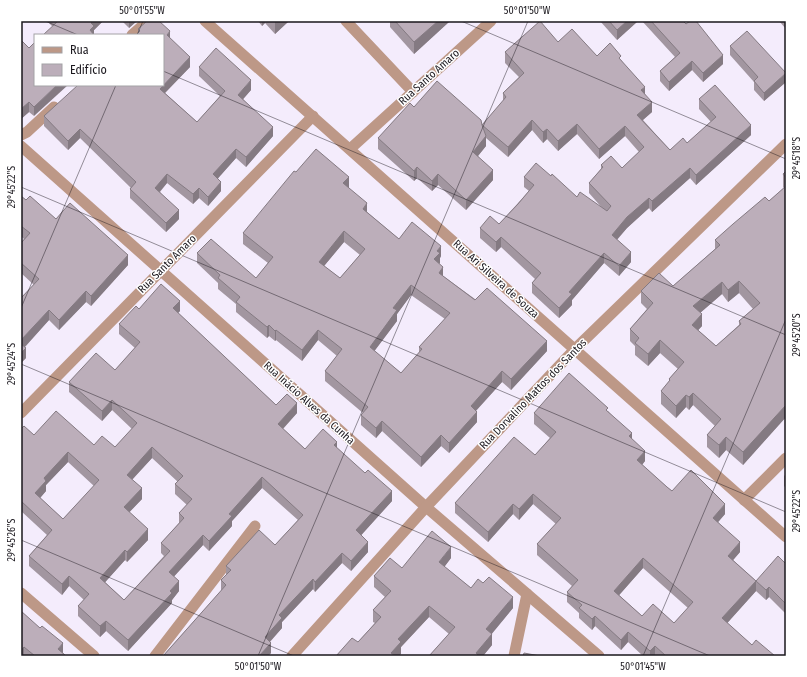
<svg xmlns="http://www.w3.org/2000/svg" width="807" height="677" font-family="'Fira Sans Condensed',sans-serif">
	<rect width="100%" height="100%" fill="#f4ecfc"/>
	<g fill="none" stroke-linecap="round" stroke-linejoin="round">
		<g stroke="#bd9887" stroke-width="11">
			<polyline points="205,21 786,537"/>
			<polyline points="346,21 413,92"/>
			<polyline points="132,35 148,21"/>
			<polyline points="21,135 27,132 54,107"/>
			<polyline points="21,146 426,507 599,656"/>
			<polyline points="350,149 491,21"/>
			<polyline points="21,413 313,116"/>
			<polyline points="744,500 786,458"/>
			<polyline points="21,593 94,656"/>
			<polyline points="155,656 255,526"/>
			<polyline points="292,656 426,507 575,349 786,144"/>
			<polyline points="514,656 527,594"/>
		</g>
	</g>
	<g fill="#a296a0" fill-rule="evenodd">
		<polygon points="47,21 103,21 94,30 94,35 52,26"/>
		<polygon points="122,21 137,21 129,28"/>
		<polygon points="258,21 289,21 275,34 265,23 262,26"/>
		<polygon points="390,21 450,21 414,54 390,27"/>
		<polygon points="600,21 638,21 617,40"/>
		<polygon points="642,21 683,21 723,64 703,82 692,70 669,91 660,81 660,71 675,57"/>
		<polygon points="779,21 786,21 786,29"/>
		<polygon points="138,29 170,38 190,67 165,93 197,122 220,96 199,76 199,67 251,90 243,99 273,136 246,167 236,158 218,178 221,191 208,206 199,198 193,204 167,183 160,192 179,219 166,232 130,198 130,189 131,188 80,138 68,150 44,126 44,116 89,86 163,85 138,33"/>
		<polygon points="21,40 29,48 35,42 34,116 29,112 21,119"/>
		<polygon points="558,42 597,56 621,60 645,94 652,112 643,120 670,150 687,143 711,122 699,109 699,99 751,135 696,185 690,178 652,212 649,208 627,228 617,240 631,262 619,276 604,263 572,300 572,305 559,318 532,293 532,283 535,279 501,247 496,252 480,238 480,228 499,224 529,191 524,187 524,177 551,176 577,197 603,209 589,193 589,183 601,169 601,165 622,168 639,152 625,136 599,159 577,134 558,151 547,139 543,143 532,130 508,157 486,138 486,146 478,156 493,180 466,210 438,185 432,191 417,178 414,181 378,149 378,138 414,107 482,125 503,102 503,93 519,77 505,63 505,52"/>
		<polygon points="730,46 786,82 764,101 754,90 754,82 730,55"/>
		<path d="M786,171V417L743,465L726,450L719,458L707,447V435L715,426L693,405L689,410L686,407L676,418L661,404V391L669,382V379L678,369L660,353L648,366L635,355V346L630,341V329L647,309L641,303V291L673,286L715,249V240L769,201L784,188L783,187V174ZM739,293L753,309L739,321V325L716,346L698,330L702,326L700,313L722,294L728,302Z"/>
		<path d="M296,172L349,188L367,212L399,239L441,256L440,258L439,264L443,276L547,351L511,390L502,382L476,411L477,422L449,453L441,446L421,467L382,431L376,438L361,425V415L363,413L325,381V371L337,356L318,340L302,361L276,340L275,341L269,336L267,338L236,312V304L218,289V283L197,263V253L256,278L268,263L243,244V233ZM344,242L360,255L340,278L324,266ZM411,295L445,319L419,347V353L401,373L374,351L397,321V314Z"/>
		<polygon points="21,196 26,200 128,265 91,306 86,302 59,330 49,320 25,347 26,358 21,363 21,298 34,285 21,273 21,243 24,239 21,236"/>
		<path d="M139,309L180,311L178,313L276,405L297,413L283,429L305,449L337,448L392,501L361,535L368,552L351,571L342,563L315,592L313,589L282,622V628L270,642L271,653L268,656H163L221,591V580L226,575V566L275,545L298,520L262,488L232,521V526L209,551L203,545L174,576L179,591L172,600V603L128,651L106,631L100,637L78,616V606L84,600L69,586L62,595L29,566V556L47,535L21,511V429L34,435L94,445L115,447L132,429L112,410L102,421L69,392V382L115,370L135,348L119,334V324ZM152,458L178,482L175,484V494L187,505L179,513V523L161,543V553L164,556L124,600L105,582L125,560L127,562L148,540L129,512L142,499L132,480ZM68,462L94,486L63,519L40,498L46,491V485Z"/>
		<path d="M608,411L632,439L645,461L642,465L667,487L672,491L725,514L718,522L740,552L733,560L756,581L786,564V614L769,597L766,600L756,591L727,623L752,645L775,656H643L628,642L621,650L595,626L592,630L579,618V613L567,602V592L572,586L537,555V544L556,524L533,504L519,520L513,514L488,542L455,513V503L535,455L550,438L534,424V413ZM643,568L688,608L674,623L642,616L619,595Z"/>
		<polygon points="786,474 786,488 784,486 784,476"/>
		<polygon points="451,558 444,567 471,588 513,608 491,634 492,645 483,656 429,656 449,634 429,617 401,647 401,654 358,642 375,623 373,622 373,610 385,597 374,587 374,576 402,568"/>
		<polygon points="21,611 66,656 21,656"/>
	</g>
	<g fill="#847a82">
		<polygon points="93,21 103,21 94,30 94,35 90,35 91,23"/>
		<polygon points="129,21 137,21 129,28"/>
		<polygon points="262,21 265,21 265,23 262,26"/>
		<polygon points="275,21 289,21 275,34"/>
		<polygon points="438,21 450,21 414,54 414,42"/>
		<polygon points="627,21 638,21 617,40 617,30"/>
		<polygon points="170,31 170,41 167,35"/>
		<polygon points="723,55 723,64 703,82 703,73"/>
		<polygon points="190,57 190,67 160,98 160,89"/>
		<polygon points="692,61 692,70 669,91 669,82"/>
		<polygon points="786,73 786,82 764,101 764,93"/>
		<polygon points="251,80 251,90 238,105 238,95"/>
		<polygon points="57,85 68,85 34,116 34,107"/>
		<polygon points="645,87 645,97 641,90"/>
		<polygon points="29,102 29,112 21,119 21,109"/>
		<polygon points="652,102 652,112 637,125 637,115"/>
		<polygon points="532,120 532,130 508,157 508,147"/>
		<polygon points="577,124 577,134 558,151 558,141"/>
		<polygon points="751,125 751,135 696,185 696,175"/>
		<polygon points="625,126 625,136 599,159 599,149"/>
		<polygon points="273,127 273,136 246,167 246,157"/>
		<polygon points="80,129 80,138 68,150 68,141"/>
		<polygon points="547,129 547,139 543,143 543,132"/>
		<polygon points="486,136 486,146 473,162 473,152"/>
		<polygon points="236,149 236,158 213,184 213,174"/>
		<polygon points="417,167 417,178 414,181 414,171"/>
		<polygon points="690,168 690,178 652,212 652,201"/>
		<polygon points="493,170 493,180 466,210 466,200"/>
		<polygon points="167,174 167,183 155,197 155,188"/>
		<polygon points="438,174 438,185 432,191 432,181"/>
		<polygon points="349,177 349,188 343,194 343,183"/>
		<polygon points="221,182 221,191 208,206 208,197"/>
		<polygon points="199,188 199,198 193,204 193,194"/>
		<polygon points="649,198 649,208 627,228 612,245 612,235 627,217"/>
		<polygon points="367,203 367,214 363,209"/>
		<polygon points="179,210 179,219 166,232 166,223"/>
		<polygon points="344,231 344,242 319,272 319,262"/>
		<polygon points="501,237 501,247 496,252 496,242"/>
		<polygon points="441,246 441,256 440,258 440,263 434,270 434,259 437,251"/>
		<polygon points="631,252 631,262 619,276 619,266"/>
		<polygon points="604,253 604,263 572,300 572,305 559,318 559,308 569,292"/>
		<polygon points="128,255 128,265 91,306 91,296"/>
		<polygon points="443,267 443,278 439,273"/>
		<polygon points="739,281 739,293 728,302 728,290"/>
		<polygon points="722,282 722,294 693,319 693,306"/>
		<polygon points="411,285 411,295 397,314 397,321 370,357 370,347 393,308"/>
		<polygon points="86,291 86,302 59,330 59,320"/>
		<polygon points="180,301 180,311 173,318 173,308"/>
		<polygon points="49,310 49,320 21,351 21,340"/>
		<polygon points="702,314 702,326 692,337 692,325"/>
		<polygon points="269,325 269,336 267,338 267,327"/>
		<polygon points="276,330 276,340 275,341 275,331"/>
		<polygon points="318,330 318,340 302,361 302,350"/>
		<polygon points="660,340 660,353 648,366 648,354"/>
		<polygon points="547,341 547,351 511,390 511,379"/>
		<polygon points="26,348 26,358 21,363 21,353"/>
		<polygon points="502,371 502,382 471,416 471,406"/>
		<polygon points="693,393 693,405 689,410 689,397"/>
		<polygon points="686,395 686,407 676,418 676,406"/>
		<polygon points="112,400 112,410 102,421 102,411"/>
		<polygon points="297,403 297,413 278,434 278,424"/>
		<polygon points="786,405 786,417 743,465 743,452"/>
		<polygon points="477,412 477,422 449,453 449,443"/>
		<polygon points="382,421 382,431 376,438 376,428"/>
		<polygon points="632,433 632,443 629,436"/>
		<polygon points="441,435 441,446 421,467 421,457"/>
		<polygon points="726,437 726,450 719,458 719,445"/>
		<polygon points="337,442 337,452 334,445"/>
		<polygon points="152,447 152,458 127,485 127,475"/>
		<polygon points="645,451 645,461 637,471 637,460"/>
		<polygon points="68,452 68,462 46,485 46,491 35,504 35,493 44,478"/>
		<polygon points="262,477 262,488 232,521 232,526 209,551 209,541 229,514"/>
		<polygon points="142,488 142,499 124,518 124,507"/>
		<polygon points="392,491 392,501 356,541 356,530"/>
		<polygon points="533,494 533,504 519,520 519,509"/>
		<polygon points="513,504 513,514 488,542 488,532"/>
		<polygon points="725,504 725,514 713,528 713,518"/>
		<polygon points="148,529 148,540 127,562 127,552"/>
		<polygon points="203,535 203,545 169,582 169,572"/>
		<polygon points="368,542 368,552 351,571 351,561"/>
		<polygon points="740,542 740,552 728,566 728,556"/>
		<polygon points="451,547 451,558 439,574 439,562"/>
		<polygon points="125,550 125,560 100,588 100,578"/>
		<polygon points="342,553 342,563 315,592 315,582"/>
		<polygon points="643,558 643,568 614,601 614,591"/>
		<polygon points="69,576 69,586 62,595 62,584"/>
		<polygon points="313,579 313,589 282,622 282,628 265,647 265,637 279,615"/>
		<polygon points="179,581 179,591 172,600 172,603 128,651 128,640"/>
		<polygon points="756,581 756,591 722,629 722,618"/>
		<polygon points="769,587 769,597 766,600 766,590"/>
		<polygon points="513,597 513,608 486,641 486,629"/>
		<polygon points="429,606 429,617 401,647 401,654 399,656 391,656 391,653 398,639"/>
		<polygon points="595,616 595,626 592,630 592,619"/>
		<polygon points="106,621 106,631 100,637 100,626"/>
		<polygon points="628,632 628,642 621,650 621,640"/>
		<polygon points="492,634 492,645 483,656 476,656 476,653"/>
		<polygon points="63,643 63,656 58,649"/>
		<polygon points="271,643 271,653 268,656 259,656"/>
		<polygon points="655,646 655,656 650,656 650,651"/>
		<polygon points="24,647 24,656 21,656 21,650"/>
	</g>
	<g fill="#bcaeba" stroke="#847a82" fill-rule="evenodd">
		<polygon points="56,21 93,21 91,23 94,26 90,30 94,35 43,35 57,22"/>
		<polygon points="147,21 159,21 170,31 167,35 190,57 160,89 197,122 225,91 199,67 216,48 251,80 238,95 273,127 246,157 236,149 213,174 221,182 208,197 199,188 193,194 167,174 155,188 179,210 166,223 130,189 136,182 80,129 68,141 44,116 78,85 163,85 163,35 136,35 140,31 138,29"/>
		<polygon points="395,21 438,21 414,42"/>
		<polygon points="540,21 558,42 572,29 597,56 610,43 621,56 619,58 645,87 641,90 652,102 637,115 670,150 683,138 687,143 716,117 699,99 715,85 751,125 696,175 690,168 652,201 649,198 627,217 612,235 631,252 619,266 604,253 569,292 572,294 559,308 532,283 541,273 501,237 496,242 480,228 490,216 499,224 518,204 534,185 524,177 536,163 551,176 552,174 577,197 580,192 607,211 611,206 589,183 603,167 601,165 611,156 622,168 644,147 625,126 599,149 577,124 558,141 547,129 543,132 532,120 508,147 482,125 486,136 473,152 493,170 466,200 438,174 432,181 417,167 414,171 378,138 410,103 414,107 437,81 481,120 482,125 506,97 503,93 524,73 505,52"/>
		<polygon points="609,21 627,21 617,30"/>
		<polygon points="651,21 683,21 686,24 690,21 696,21 723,55 703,73 692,61 669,82 660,71 680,53"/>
		<polygon points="747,31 786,73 764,93 754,81 758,77 730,46"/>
		<polygon points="21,40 29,48 35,42 35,85 57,85 34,107 29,102 21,109"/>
		<path d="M316,149L349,177L343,183L367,203L363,209L399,239L412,222L441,246L437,251L440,253L434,259L443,267L439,273L475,300L487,288L547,341L511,379L502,371L471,406L477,412L449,443L441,435L421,457L382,421L376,428L361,415L368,407L325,371L342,349L318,330L302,350L276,330L275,331L269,325L267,327L236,302L240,297L218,278L220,275L197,253L211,239L256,278L273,257L243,233L294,171L296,172ZM344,231L365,249L340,278L319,262ZM411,285L450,313L419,347L422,349L401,373L370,347L397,310L393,308Z"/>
		<polygon points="786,171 786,178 783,174"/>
		<path d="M786,186V405L743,452L726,437L719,445L707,435L721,419L693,393L689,397L686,395L676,406L661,391L670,380L669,379L684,362L660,340L648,354L635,343L639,338L630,329L653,303L641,291L659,273L673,286L720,245L715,240L733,224L765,197L769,201ZM739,281L760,303L739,321L741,324L716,346L692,325L702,314L693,306L722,282L728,290Z"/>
		<polygon points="21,196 26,200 30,196 56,219 70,203 128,255 91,296 86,291 59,320 49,310 21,340 21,298 39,279 21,263 21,243 30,233 21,226"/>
		<path d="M161,284L180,301L173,308L276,405L287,394L297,403L278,424L305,449L323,429L337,442L334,445L365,473L368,470L392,491L356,530L368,542L351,561L342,553L315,582L313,579L279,615L282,618L265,637L271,643L259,656H163L226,585L221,580L231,570L226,566L259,530L275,545L303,515L262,477L229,514L232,516L209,541L203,535L169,572L179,581L170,591L172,593L128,640L106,621L100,626L78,606L89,594L69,576L62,584L29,556L52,530L21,501V429L24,426L34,435L56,411L94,445L102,436L115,447L137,423L112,400L102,411L69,382L96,353L115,370L140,342L119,324L136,306L139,309ZM152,447L183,476L175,484L192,499L179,513L184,518L161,543L170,551L124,600L100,578L125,550L127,552L148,529L124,507L142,488L127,475ZM68,452L99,480L63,519L35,493L46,481L44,478Z"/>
		<polygon points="21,344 26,348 21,353"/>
		<path d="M569,373L608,408L606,410L632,433L629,436L645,451L637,460L667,487L672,491L691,470L725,504L713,518L740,542L728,556L756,581L778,556L786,564V604L769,587L766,590L756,581L722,618L752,645L756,640L775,656H666L655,646L650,651L628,632L621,640L595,616L592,619L579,608L582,605L567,592L578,580L537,544L561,518L533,494L519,509L513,504L488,532L455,503L514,437L535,455L556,432L534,413ZM643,558L693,602L674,623L653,604L642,616L614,591Z"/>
		<polygon points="432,531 451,547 439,562 471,588 478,579 483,583 489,577 513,597 486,629 492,634 476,653 479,656 429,656 455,627 429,606 398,639 401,642 391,653 395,656 336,656 352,638 358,642 381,617 373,610 391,591 374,576 390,558 402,568"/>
		<polygon points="21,611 40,628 42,626 63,643 58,649 66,656 35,656 24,647 21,650"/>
		<polygon points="524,653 540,656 523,656"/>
	</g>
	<path fill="none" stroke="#1a171d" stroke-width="1" stroke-opacity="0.45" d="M45,21L78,35M461,21L786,159M137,35L143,21M163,71L786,335M21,187L786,512M21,308L116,85M21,364L710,656M21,540L294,656M258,656L528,21M643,656L786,319"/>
	<g text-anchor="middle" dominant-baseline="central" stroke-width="3" stroke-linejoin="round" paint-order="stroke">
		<g font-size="11" fill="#1a171d" stroke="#fff">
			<text transform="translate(429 77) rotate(-42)">Rua Santo Amaro</text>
			<text transform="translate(167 264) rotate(-45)">Rua Santo Amaro</text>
			<text transform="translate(496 279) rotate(42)">Rua Ari Silveira de Souza</text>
			<text transform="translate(533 394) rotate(-46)">Rua Dorvalino Mattos dos Santos</text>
			<text transform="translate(309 403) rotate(42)">Rua Inácio Alves da Cunha</text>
		</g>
	</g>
	<rect width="807" height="677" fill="none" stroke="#ffffff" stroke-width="44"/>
	<rect x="34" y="34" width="130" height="52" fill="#ffffff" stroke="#a3a2a5"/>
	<rect x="42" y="47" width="20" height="6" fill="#bd9887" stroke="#a3a2a5"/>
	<text x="70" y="54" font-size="12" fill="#1a171d">Rua</text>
	<rect x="42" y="64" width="20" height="12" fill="#bcaeba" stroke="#a3a2a5"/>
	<text x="70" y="74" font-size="12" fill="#1a171d">Edifício</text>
	<rect x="22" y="22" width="763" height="633" fill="none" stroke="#1a171d" stroke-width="1.5"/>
	<g font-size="10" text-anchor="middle" fill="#1a171d">
		<text x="142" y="14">50°01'55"W</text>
		<text x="527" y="14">50°01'50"W</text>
		<text transform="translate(796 158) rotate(-90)" y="4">29°45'18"S</text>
		<text transform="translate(11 187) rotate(-90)" y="4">29°45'22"S</text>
		<text transform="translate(796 335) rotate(-90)" y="4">29°45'20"S</text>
		<text transform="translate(11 364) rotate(-90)" y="4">29°45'24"S</text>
		<text transform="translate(796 511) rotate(-90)" y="4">29°45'22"S</text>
		<text transform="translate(11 540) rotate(-90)" y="4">29°45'26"S</text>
		<text x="258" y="670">50°01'50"W</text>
		<text x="643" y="670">50°01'45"W</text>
	</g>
</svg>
